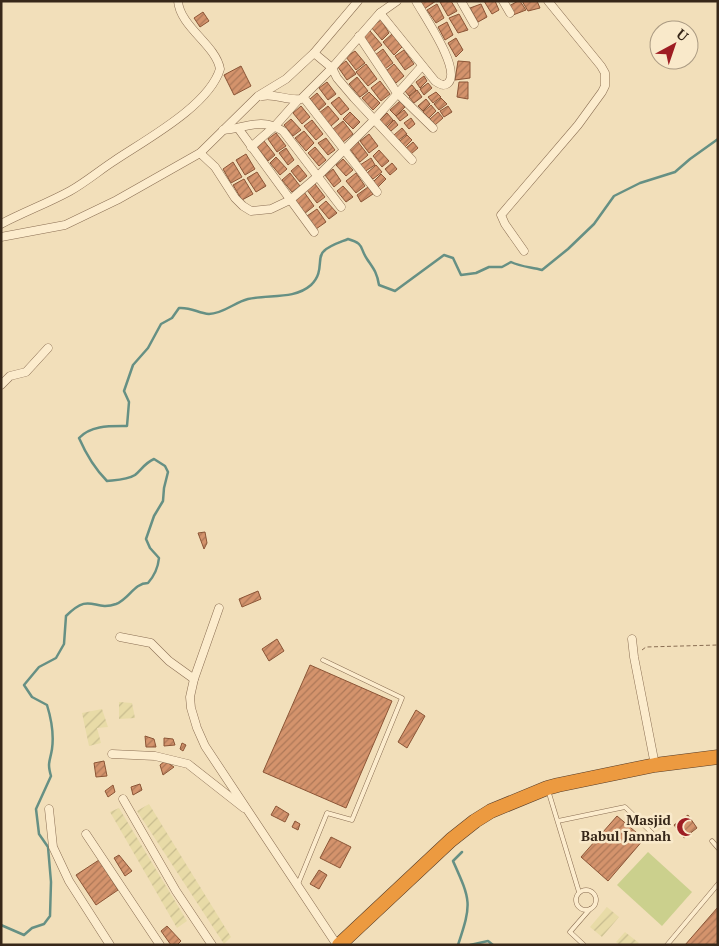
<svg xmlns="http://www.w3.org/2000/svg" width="719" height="946" font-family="'PT Serif',serif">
	<defs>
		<pattern id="farmland-furrows" width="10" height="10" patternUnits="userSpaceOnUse" patternTransform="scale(1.25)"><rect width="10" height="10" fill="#e8dba7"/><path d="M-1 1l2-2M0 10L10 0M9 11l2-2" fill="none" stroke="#c8bc8f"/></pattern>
		<pattern id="building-hatch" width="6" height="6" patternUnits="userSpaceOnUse" patternTransform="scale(1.25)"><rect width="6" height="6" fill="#d4936c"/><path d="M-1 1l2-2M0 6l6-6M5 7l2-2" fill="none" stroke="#ad7858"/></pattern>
	</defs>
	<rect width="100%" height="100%" fill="#f2dfba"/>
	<g fill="url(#farmland-furrows)">
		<polygon points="119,702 132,703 135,718 119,719"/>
		<polygon points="102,709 108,727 97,728 101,743 89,746 82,713"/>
		<polygon points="149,804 231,937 224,944 137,811"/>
		<polygon points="119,808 187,921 177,928 110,812"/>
		<polygon points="607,907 619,917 602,937 590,927"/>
		<polygon points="625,932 639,943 637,945 620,945 616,942"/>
	</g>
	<polygon fill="#cbd08d" points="648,852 692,892 662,926 617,885"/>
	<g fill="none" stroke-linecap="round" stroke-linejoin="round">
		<g stroke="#669084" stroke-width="2.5">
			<path d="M1,925L24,935L32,928L44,924L50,916L51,882L48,847L39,834L36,809L51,776C47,762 50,762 52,749C54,735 51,718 47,705L32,697L24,685L39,667L56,658L64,644L66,616C91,591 93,612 116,604C129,599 134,583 148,583C155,575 158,568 159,558L150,548L146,539L154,516L163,501L164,488L168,472L165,466L154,459C145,463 142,469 135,475C127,480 116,480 107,481C94,468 86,454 79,438C91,425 110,426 127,426L129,402L124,391L133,365L148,348L161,324L172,318L179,308C191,307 198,313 209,314C223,314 235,302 248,299C269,294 294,300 311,285C325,272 316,257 324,251C330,245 341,242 348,239C365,244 359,247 367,259C373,268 377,272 379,285L395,291L444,255L453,258L461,275L476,273L489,267H502L511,262C521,267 532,267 542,270L568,249L594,224L614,196L640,183L675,172L690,159L718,139"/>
			<path d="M458,945C472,903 471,901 453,861L462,852"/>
			<polyline points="470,945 488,941 493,945"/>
		</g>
	</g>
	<g fill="url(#building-hatch)" stroke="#8b5536">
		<polygon points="420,1 436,1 424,9"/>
		<polygon points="451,1 457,11 448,16 440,2"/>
		<polygon points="484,1 495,1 499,10 492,14"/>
		<polygon points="518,1 520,1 526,10 513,15 509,6"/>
		<polygon points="522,1 537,1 540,8 528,11"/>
		<polygon points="437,4 444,18 436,23 427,10"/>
		<polygon points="481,4 487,17 478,22 470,8"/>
		<polygon points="203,12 209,21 200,27 194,18"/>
		<polygon points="459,14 468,30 458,33 449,18"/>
		<polygon points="381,20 389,33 382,40 371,27"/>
		<polygon points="447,22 453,35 445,40 438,27"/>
		<polygon points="370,31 382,45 372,53 361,37"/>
		<polygon points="392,34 402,47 394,55 383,42"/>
		<polygon points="456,38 463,50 456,57 448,43"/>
		<polygon points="383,49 393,63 385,69 375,55"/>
		<polygon points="404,50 414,64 405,70 395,56"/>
		<polygon points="355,51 365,63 356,70 346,57"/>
		<polygon points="346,61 356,74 347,80 338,67"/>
		<polygon points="458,61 470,62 470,78 455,80"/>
		<polygon points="366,64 377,79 368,86 356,72"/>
		<polygon points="394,64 404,76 396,83 386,71"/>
		<polygon points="241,66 251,86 234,95 224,75"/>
		<polygon points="424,76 427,81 420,88 416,82"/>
		<polygon points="357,77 368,91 360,97 349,84"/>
		<polygon points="380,81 390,94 381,101 371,88"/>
		<polygon points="327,82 336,94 328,100 319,88"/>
		<polygon points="459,82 468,82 468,99 457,97"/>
		<polygon points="428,83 432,88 424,95 420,89"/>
		<polygon points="412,85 416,90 409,96 405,91"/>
		<polygon points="417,90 422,97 414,103 409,97"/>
		<polygon points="369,92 380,103 373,110 362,98"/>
		<polygon points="436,92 441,97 433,103 428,97"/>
		<polygon points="317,93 326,104 319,110 310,99"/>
		<polygon points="339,97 349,109 341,115 331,103"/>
		<polygon points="441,98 447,104 439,110 434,104"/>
		<polygon points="426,99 430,104 423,111 418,106"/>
		<polygon points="400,101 405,107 396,116 390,110"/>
		<polygon points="431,105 436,111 429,118 423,112"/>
		<polygon points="301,106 310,117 302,124 293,113"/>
		<polygon points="328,106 339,119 331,126 319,113"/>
		<polygon points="448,106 452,112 444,117 440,111"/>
		<polygon points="404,110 408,115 400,121 396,116"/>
		<polygon points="350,112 360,122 353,129 343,119"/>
		<polygon points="438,112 443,118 435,125 430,119"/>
		<polygon points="387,113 393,120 386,126 380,120"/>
		<polygon points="411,118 415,124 409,129 404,123"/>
		<polygon points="291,119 301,130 293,136 284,125"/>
		<polygon points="312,120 323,134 316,140 304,126"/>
		<polygon points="394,120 398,125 391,131 387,127"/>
		<polygon points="343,121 353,134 343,142 333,129"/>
		<polygon points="402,128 407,134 399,140 394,135"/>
		<polygon points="304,131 314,143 306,151 295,138"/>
		<polygon points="276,133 286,146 277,152 268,139"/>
		<polygon points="369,134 378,146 369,153 360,141"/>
		<polygon points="407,135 412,140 405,147 400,141"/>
		<polygon points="326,138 335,150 328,155 318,143"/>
		<polygon points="264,141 275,155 268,161 257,147"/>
		<polygon points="358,142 368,155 360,162 350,149"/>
		<polygon points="413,142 418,148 411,154 406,148"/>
		<polygon points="315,147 326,160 319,166 308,153"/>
		<polygon points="286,148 294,160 288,165 279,153"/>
		<polygon points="379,150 389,161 382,167 373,156"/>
		<polygon points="246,154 255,169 245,175 236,160"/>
		<polygon points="276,157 287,169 280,175 270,163"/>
		<polygon points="371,158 375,165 364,172 360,165"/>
		<polygon points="343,159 353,170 346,176 336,165"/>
		<polygon points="233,162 242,177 231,183 223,169"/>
		<polygon points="392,163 397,169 390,175 385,169"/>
		<polygon points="298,165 307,176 300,182 291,171"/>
		<polygon points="376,165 382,172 373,179 367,173"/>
		<polygon points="333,169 341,181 334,187 325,175"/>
		<polygon points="257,172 266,186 256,192 247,178"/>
		<polygon points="290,173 300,186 292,192 282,180"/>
		<polygon points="356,173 365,186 356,193 346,181"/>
		<polygon points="381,174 386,179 378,187 373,182"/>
		<polygon points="244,179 253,194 242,200 233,185"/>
		<polygon points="315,184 325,197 317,203 307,190"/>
		<polygon points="343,186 353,197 346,202 337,191"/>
		<polygon points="368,187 373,194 361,202 357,195"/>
		<polygon points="304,192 314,206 304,214 294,200"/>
		<polygon points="326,201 337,213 329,219 319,207"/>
		<polygon points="317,209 326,222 316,229 307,216"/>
		<polygon points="205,532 207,543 204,549 198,533"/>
		<polygon points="258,591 261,599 242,607 239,599"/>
		<polygon points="277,639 284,651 269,661 262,649"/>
		<polygon points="310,665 392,701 346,808 263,772"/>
		<polygon points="416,710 425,716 407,748 398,742"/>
		<polygon points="145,736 154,739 156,747 146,747"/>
		<polygon points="164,738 173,739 175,745 164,746"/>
		<polygon points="182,743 186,745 183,751 180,749"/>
		<polygon points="104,761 107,776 96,777 94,763"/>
		<polygon points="165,761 174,767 163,775 160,765"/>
		<polygon points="140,784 142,790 133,795 131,787"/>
		<polygon points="113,785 115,792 108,797 105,791"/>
		<polygon points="276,806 289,814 285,822 271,815"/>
		<polygon points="688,815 697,828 684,838 674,825"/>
		<polygon points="617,816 644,839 608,881 581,857"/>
		<polygon points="295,821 300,824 298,830 292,827"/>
		<polygon points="331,837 351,847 340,868 320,858"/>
		<polygon points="119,855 132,871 125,876 114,858"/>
		<polygon points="99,860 118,890 96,905 76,875"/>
		<polygon points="319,870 327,875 319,889 310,884"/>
		<polygon points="718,907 718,945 685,945"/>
		<polygon points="167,926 181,941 177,945 171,945 161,931"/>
	</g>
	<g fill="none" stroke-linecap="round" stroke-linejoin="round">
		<g stroke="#8a6e53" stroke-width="5">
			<g id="lane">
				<polyline points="548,790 579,892"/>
				<polyline points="558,821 625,807 652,833"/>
				<polyline points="712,841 718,848"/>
				<polyline points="298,884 327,813 352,820 402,698 323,660"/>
				<circle cx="586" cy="900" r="10"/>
				<polyline points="584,945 570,932 590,909"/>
				<polyline points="667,945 718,884"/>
			</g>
		</g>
		<g stroke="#8a6e53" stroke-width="9">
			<g id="street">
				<polyline points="461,1 474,24"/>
				<polyline points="503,1 510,13"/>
				<path d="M380,13L435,81C439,84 445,87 449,82C460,67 424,16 416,1"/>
				<polyline points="359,36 397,93 433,128"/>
				<polyline points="314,53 332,68 380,13 397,1"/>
				<path d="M262,96C275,93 287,101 301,99L332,68L337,78L354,98L412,160"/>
				<polyline points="304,98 377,192"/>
				<polyline points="238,128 314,232"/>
				<path d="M223,130C246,128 261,117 283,131L341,207"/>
				<polyline points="251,147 275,126 298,100"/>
				<polyline points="200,153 215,167 235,198 243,206 251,211 271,209 290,200 318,176 374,120 422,66"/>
				<path d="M1,224C24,212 48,203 70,191C86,182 100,170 114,161C145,140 209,106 220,69C216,45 180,27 178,1"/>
				<polyline points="1,237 65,225 117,200 200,153 258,96 286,79 314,53 358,1"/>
				<polyline points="524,251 505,224 501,215 578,125 602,92 605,86 605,73 601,66 548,1"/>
				<polyline points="1,385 10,376 26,372 48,348"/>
				<polyline points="219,608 194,679 190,697 191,708 197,728 205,746 337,945"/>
				<polyline points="120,637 151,643 169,661 194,679"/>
				<polyline points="632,639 634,657 655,765"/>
				<polyline points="112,754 155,756 188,764 244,808"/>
				<polyline points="123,799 176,891 212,945"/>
				<polyline points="49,809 53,847 69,881 110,945"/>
				<polyline points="86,834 160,945"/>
			</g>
		</g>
		<g stroke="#573c28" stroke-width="15">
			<polyline id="highway" points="339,945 451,840 475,821 491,811 547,788 558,785 655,765 718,757"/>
		</g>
		<polyline stroke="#8a6e53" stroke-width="1" stroke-dasharray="4 2.5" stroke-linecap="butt" points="642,650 646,647 718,645"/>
		<use href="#lane" stroke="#fceccd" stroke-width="4"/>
		<use href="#street" stroke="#fceccd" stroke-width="8"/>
		<use href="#highway" stroke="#ec9a40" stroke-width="14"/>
	</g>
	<defs>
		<g id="mosque-bare" transform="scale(1.5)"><path d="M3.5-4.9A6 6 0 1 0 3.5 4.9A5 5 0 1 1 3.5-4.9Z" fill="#9e1d23" stroke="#f9e9ca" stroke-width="2.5" paint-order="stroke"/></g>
	</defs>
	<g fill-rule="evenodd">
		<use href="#mosque-bare" x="686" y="827"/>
	</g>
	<g text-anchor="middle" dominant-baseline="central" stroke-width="5" stroke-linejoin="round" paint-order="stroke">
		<g font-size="14" font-weight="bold" fill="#372719" stroke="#f9e9ca" text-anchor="end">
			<text x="671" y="819">Masjid<tspan x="671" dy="16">Babul Jannah</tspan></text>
		</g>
	</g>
	<rect width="719" height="946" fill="none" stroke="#372719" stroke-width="5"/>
	<g transform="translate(674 45) rotate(40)"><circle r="24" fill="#f9e9ca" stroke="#ab9b83"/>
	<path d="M0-4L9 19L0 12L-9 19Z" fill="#9e1d23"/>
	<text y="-8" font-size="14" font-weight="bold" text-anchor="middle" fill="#372719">U</text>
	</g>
</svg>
